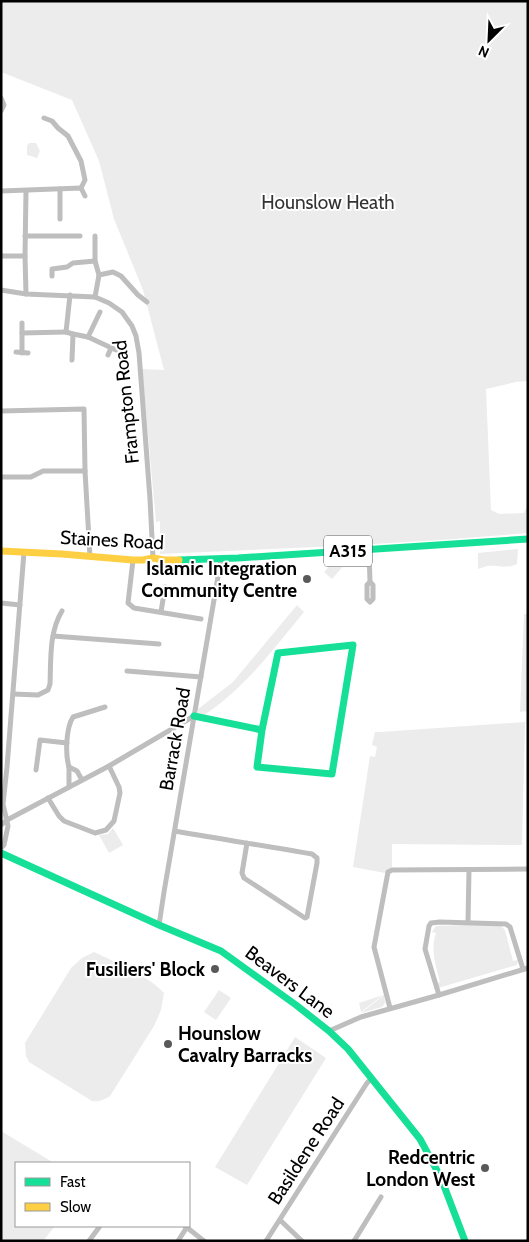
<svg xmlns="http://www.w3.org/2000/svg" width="529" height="1242" font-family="Cabin,sans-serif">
	<rect width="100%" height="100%" fill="#fff"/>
	<g fill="#ececec">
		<polygon points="1,1 528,1 528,381 516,382 486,389 491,510 499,514 524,513 528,504 528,533 441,540 339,546 160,554 160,521 156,522 142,369 164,370 143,290 114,219 99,161 72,100 1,72"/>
		<polygon points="29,143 36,143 40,151 37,158 27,155 27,146"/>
		<path d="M518,549L517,564C507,569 497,565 487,566C484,567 481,568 478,569V553Z"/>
		<polygon points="333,562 346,563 332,579 324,572"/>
		<path d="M297,605L304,612C270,653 244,690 198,719V709L233,682Z"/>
		<polygon points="524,614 528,614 528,711 520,712"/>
		<polygon points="525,722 522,845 392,844 392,867 387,870 385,873 353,867 370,756 375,757 377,747 372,745 375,732 380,732"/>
		<polygon points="113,828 123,845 109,853 99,835 108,834"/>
		<path d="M467,925H500L505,930L513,961L518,960L517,965L438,988L436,983L440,982C436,966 430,949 436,933L432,932L436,926Z"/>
		<path d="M94,952C117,963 146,974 164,993L161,1010L154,1026L110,1096C104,1100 99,1102 92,1101L29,1062L26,1056L25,1043L71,968L82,958Z"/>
		<polygon points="219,990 231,998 216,1020 204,1012"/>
		<polygon points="383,995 361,1012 359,1003"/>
		<polygon points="384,995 385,1003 382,1007 361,1013"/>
		<polygon points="295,1037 326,1058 247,1185 215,1167"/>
		<polygon points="1,1131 54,1163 16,1163 16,1226 55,1226 43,1241 1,1241"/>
	</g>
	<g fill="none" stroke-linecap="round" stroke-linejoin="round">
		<g stroke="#bebebe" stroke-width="5">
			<polyline points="1,98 4,105 1,111"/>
			<polyline points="44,118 52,121 58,128 68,136 81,161 85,180 81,188"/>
			<polyline points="60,189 60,219"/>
			<polyline points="1,191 81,188 85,196"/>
			<polyline points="25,236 80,236"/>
			<polyline points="1,256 25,256"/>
			<polyline points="99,275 113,272 121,276 138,295 147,302"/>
			<polyline points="52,276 52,269 67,267 73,263 95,261"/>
			<polyline points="1,290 26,294 95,297 109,303 122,312 132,326 136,336 139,353 150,499 153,558"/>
			<polyline points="26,294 25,256 26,191"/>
			<polyline points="70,295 66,332 73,334 88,337 116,350"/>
			<polyline points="95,297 99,275 95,261 95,236"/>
			<polyline points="22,323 22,353"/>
			<polyline points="22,333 66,332"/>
			<polyline points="88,337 100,312"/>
			<polyline points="16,352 28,353"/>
			<polyline points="108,355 111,348"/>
			<polyline points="72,360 73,334"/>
			<polyline points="1,411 84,409 85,471 90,557"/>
			<polyline points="1,477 31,477 43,471 85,471"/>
			<polyline points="369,550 370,582"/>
			<polyline points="133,560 128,603 134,608 201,619"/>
			<polygon points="370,582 373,585 373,599 370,602 367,599 367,585"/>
			<polyline points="1,603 20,605"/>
			<polyline points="161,612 165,587"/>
			<polyline points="53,636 159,644"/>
			<polyline points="127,671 201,677"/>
			<path d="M13,694L38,695L48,690L50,684C51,660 49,632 62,611"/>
			<polyline points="36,770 40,740 67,743"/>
			<path d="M82,780L77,771L69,767C65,754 66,728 73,717L105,707"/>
			<polyline points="69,787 69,767"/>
			<polyline points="48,798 59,816 64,821 95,833 106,830 114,821 120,793 119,787 109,766"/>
			<polyline points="1,825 7,820 109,766 194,716"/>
			<path d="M175,831C220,839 266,846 312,854L317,858V863L307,917L305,918L244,878L242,873L247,843"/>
			<polyline points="1,848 4,845 8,826 3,804 7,767 24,552"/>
			<polyline points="468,922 469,870"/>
			<polyline points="159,925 164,892 221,559"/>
			<polyline points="439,995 425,949 429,926 431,923 440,922 506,924 510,927 523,969"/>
			<polyline points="390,1008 374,947 388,872 392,870 528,869"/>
			<polyline points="329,1031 361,1017 439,995 528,968"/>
			<polyline points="280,1220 302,1241"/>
			<polyline points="185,1226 204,1241"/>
			<polyline points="89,1241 100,1226"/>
			<polyline points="178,1241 187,1227"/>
			<polyline points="266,1241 367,1083 372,1078"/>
			<polyline points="354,1241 381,1197"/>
		</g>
		<g stroke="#16e098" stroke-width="7">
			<polyline points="179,560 238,558 528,539"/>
			<polyline points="194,716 262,730 278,653 353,645 332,774 257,767 262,730"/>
			<polyline points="1,853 159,925 221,951 296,1005 329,1031 348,1049 420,1139 441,1178 465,1241"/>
		</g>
		<polyline stroke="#ffcf43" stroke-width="7" points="1,551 62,554 133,560 143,560 153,558 164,560 179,560"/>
	</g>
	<g fill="#595959" stroke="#fff" stroke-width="2">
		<circle cx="307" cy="579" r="5"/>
		<circle cx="215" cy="969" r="5"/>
		<circle cx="168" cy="1044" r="5"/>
		<circle cx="485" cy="1168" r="5"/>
	</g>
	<g text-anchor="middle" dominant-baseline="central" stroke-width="4" stroke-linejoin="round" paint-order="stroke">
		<rect fill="#fff" stroke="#4c4c4c" stroke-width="1" x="324" y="535.5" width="48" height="31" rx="4"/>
		<g font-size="18" font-weight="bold" fill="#000">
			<text x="348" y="551">A315</text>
		</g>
		<g font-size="19" fill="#333" stroke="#fff">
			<text x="328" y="202">Hounslow Heath</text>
		</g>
		<g font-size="19" fill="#000" stroke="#fff">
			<text transform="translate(126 402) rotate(-96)">Frampton Road</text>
			<text transform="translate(112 540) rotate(3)">Staines Road</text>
			<text transform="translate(175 739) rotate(-80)">Barrack Road</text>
			<text transform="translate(290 982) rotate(37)">Beavers Lane</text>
			<text transform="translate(306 1151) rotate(-57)">Basildene Road</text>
		</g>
		<g font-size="19" font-weight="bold" fill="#000" stroke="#fff" text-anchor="end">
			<text x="297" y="568">Islamic Integration<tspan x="297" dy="22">Community Centre</tspan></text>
			<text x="205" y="969">Fusiliers' Block</text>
			<text x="178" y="1033" text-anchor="start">Hounslow<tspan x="178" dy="22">Cavalry Barracks</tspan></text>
			<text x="475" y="1157">Redcentric<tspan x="475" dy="22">London West</tspan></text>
		</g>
	</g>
	<rect width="529" height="1242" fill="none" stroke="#000000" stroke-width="5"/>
	<rect x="15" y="1162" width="175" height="65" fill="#ffffff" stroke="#999999"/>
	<rect x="25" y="1178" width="25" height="8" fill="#16e098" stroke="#999999"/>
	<text x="60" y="1187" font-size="15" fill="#000000">Fast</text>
	<rect x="25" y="1203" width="25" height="8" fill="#ffcf43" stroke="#999999"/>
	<text x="60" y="1212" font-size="15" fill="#000000">Slow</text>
	<g transform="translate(489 40) rotate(204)" stroke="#ffffff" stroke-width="4" paint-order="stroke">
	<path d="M0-4L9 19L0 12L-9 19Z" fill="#000000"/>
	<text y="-8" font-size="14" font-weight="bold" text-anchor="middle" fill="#000000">N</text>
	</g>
</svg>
